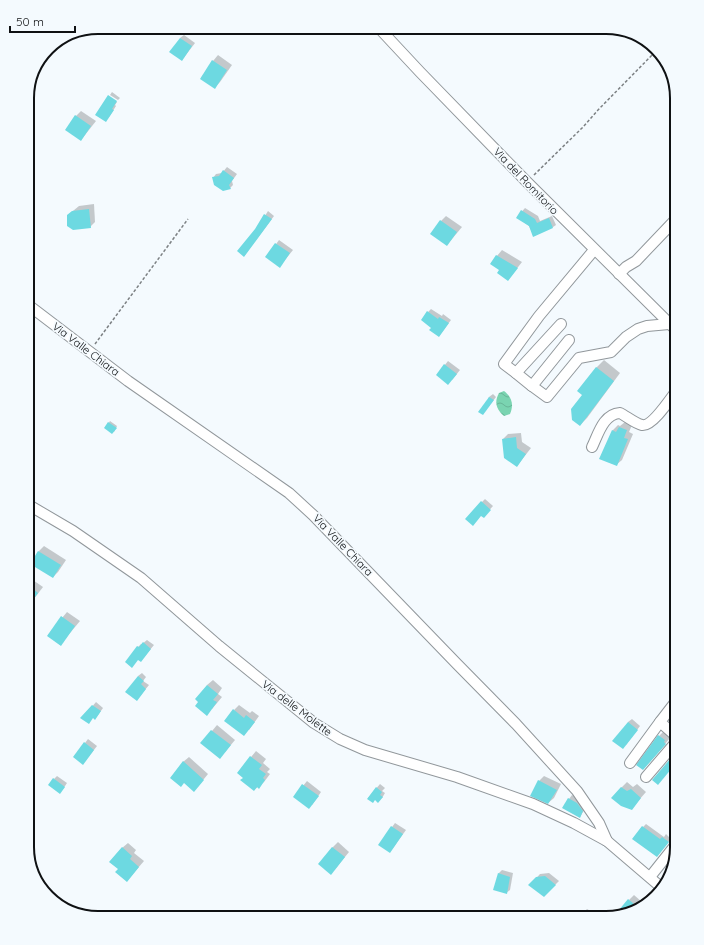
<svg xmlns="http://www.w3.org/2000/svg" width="704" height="945" font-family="Quicksand,sans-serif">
	<defs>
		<pattern id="water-waves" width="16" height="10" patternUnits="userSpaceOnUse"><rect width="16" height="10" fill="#7ad4b1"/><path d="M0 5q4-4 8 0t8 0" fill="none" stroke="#68b597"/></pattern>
	</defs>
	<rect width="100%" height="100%" fill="#f4fafe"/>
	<path fill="url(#water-waves)" d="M504,391C512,397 514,405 510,414L504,416C496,409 494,402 499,393Z"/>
	<g fill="#0003">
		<polygon points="184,35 195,43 182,60 180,38"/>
		<polygon points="218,55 232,65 220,82 215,87 201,78 213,61"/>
		<polygon points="112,92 120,98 118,100 110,95"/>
		<polygon points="108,96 117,102 115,105 116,106 109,117"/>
		<polygon points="81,111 96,121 81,140 76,116"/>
		<polygon points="227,167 237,174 232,181 233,185 230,188 213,178 216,174 222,173"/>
		<polygon points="94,204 95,222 90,227 68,215 79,206"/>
		<polygon points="525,208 538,216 540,221 552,216 556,225 553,227 534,236 529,226 517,217"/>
		<polygon points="268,211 274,216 244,256 256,230"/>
		<polygon points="446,216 462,227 447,245 441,221"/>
		<polygon points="279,240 293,250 280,266 267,257"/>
		<polygon points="502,250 522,262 508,280 500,270 491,263"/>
		<polygon points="431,309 442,316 443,314 451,320 439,336 432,327 428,312"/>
		<polygon points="604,360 620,373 587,418 580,425 584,394 596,368"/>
		<polygon points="448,361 460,370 452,380 437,375"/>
		<polygon points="493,394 496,397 483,414 489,397"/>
		<polygon points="110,421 117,426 114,432 105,428"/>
		<polygon points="625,422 632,425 629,432 633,434 622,460 616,465 601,459 613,430 618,425 620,426"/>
		<polygon points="521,433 522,442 531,448 517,466 503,439 508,434"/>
		<polygon points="485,499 493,506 484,516 482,515 482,502"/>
		<polygon points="44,546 66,560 58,572 53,577 32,563 39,551"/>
		<polygon points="30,578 43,587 27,608 27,581"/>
		<polygon points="67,612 80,621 60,645 48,635"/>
		<polygon points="147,640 154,645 144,657 139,659 138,647 141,644 142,644"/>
		<polygon points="142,673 146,677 143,681 149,685 140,696 138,676"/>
		<polygon points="213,680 222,688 218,694 222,697 212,709 207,685"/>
		<polygon points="96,702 103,708 98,715 93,718 91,708"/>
		<polygon points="239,705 250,713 252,711 259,716 249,730 234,710"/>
		<polygon points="677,712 677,725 676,726 670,721"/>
		<polygon points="632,719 640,726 626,745 628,722"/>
		<polygon points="217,725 235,740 225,752 202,743"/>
		<polygon points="664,731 669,735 668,736 670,738 648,764 659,736"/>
		<polygon points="88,739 97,746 83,764 85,743"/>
		<polygon points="256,751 266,759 263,763 270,769 267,772 270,774 264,782 254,790 244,778 238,773"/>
		<polygon points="189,757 208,774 199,785 184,782 183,762"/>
		<polygon points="57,776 67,783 63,789 54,779"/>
		<polygon points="544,776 561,784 554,798 548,803 539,781"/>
		<polygon points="307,781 321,792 312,805 294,797"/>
		<polygon points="627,782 633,787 637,784 646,792 632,808 621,788"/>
		<polygon points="380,784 385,788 382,791 385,793 382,798 376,799 368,798"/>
		<polygon points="572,795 581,800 586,807 580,817 569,799"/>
		<polygon points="395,823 406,830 393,848 379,845"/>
		<polygon points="646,824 664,837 666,834 671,839 660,852 643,827"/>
		<polygon points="338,842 349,852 336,868 332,848"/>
		<polygon points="128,843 136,850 134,853 144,861 132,875 119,869 122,848"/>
		<polygon points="671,868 668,880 664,876"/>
		<polygon points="502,870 513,873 510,890 506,893 494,889 499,873"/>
		<polygon points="549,873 559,881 544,896 530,885 540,874"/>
		<polygon points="634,895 642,902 635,910 629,900"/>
		<polygon points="587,909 598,915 596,918 578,918"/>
	</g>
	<g fill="#6dd9e1">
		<polygon points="180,38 192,46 182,61 169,52"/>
		<polygon points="212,60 227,70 215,89 200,79"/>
		<polygon points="108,95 117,101 112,109 114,110 106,122 95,115"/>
		<polygon points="75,115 91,126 81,141 65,130"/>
		<polygon points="223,170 234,178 229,185 231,189 223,191 214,185 212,177 219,176"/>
		<polygon points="89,209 91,228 73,230 67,226 67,215 72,211"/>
		<polygon points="521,210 535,219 537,223 549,218 553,228 533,237 529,226 516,218"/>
		<polygon points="264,214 272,219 244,257 237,251 255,229"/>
		<polygon points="440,220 457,232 447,246 430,234"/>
		<polygon points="275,243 290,253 280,268 265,257"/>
		<polygon points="496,255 518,268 508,281 497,273 499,270 490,264"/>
		<polygon points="427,311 438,319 439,317 449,323 439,337 429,330 431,328 421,320"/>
		<polygon points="444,364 457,374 448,385 436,375"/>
		<polygon points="596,367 614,381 580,426 572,420 571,409 582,395 577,391"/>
		<polygon points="489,397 494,400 483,415 478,412"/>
		<polygon points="108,422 117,428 112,434 104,428"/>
		<polygon points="619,427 627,430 624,438 628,439 617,466 599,459 612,430 616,432"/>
		<polygon points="516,437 517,448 526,454 517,467 504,458 502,439"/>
		<polygon points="481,501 491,510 484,518 481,516 473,526 465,519"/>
		<polygon points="38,551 61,565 53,578 30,564"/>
		<polygon points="27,584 38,593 27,608"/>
		<polygon points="61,616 75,626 61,646 47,636"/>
		<polygon points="143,642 151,649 141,662 138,660 132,668 125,662 137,646 139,647"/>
		<polygon points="138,676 144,681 141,684 146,689 137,701 125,692"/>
		<polygon points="207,685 218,694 213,700 217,702 207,716 195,706 198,702 195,699"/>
		<polygon points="92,705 101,711 95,720 93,718 89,724 80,718"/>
		<polygon points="233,709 244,718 246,715 255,722 244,736 224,721"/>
		<polygon points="628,722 638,730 623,749 612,741"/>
		<polygon points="211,730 231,745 220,759 200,743"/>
		<polygon points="658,735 665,740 664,742 666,744 643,770 636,765"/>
		<polygon points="84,742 94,750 83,765 73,757"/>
		<polygon points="677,751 677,762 658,785 652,780"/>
		<polygon points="250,756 262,765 259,769 266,774 263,778 265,780 259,789 257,787 254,791 240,780 243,778 237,773"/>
		<polygon points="183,761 204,780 194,792 184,783 181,787 170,778"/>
		<polygon points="53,778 65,787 60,794 48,785"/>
		<polygon points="538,780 557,790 548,804 530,796"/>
		<polygon points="302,784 319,796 309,809 293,797"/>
		<polygon points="376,787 382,792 380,795 383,797 378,803 375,800 373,803 367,799"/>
		<polygon points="621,787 627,791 631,789 641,798 632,810 621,806 611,798"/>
		<polygon points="568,798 577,803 583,811 580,818 562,808"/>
		<polygon points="391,826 403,834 390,853 378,845"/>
		<polygon points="642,826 660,839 662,837 669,842 657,857 632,839"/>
		<polygon points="122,847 132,856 130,859 139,867 127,882 115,872 118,869 109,862"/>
		<polygon points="332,847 345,857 331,875 318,864"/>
		<polygon points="498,873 510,877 507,894 493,890"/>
		<polygon points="545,876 556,885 544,897 528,885 536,877"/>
		<polygon points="628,899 640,909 614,916"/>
	</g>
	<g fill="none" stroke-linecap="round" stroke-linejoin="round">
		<g stroke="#91979b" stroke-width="12">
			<g id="minor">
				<polyline points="378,27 420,72 525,180 677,331"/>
				<polyline points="619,274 626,267 636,261 677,218"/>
				<polyline points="27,304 128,381 289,493 313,515 457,664 516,724 577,791 599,823 607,841"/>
				<polyline points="561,324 516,373 504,364 539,316 594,250"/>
				<polyline points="569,340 532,386 547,397 579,358 611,352 626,337 638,329 647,326 669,324"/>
				<polyline points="516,373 532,386"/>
				<path d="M592,447C598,435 603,414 620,413C626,416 636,424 642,425C652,427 671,398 677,390"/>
				<polyline points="27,504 73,531 141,578 219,646 314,723 340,739 365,750 457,777 533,804 574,823 607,841 662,888"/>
				<polyline points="660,722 677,700"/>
				<polyline points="630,763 660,722 677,737"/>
				<polyline points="646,777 677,741"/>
				<polyline points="650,877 677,843"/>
			</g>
		</g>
		<g stroke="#7c8083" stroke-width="1.5" stroke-dasharray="3 2" stroke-linecap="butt">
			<polyline points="534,175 583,127 598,110 656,51"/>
			<polyline points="95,344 188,219"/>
		</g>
		<use href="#minor" stroke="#fff" stroke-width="10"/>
	</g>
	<g text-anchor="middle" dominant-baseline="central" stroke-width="3.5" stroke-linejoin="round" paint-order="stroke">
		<g font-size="11" fill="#0f1113" stroke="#f4fafe">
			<text transform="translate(526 181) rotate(46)">Via del Romitorio</text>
			<text transform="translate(86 349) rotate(37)">Via Valle Chiara</text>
			<text transform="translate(343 545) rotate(46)">Via Valle Chiara</text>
			<text transform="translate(297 708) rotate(37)">Via delle Molette</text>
		</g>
	</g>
	<path d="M0 0H704V945H0ZM98 34H606A64 64 0 0 1 670 98V847A64 64 0 0 1 606 911H98A64 64 0 0 1 34 847V98A64 64 0 0 1 98 34Z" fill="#f4fafe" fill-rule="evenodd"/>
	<path fill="none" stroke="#0f1113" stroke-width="2" d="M98 34H606A64 64 0 0 1 670 98V847A64 64 0 0 1 606 911H98A64 64 0 0 1 34 847V98A64 64 0 0 1 98 34Z"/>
	<path d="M10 26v6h65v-6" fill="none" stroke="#0f1113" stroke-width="2"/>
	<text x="16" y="26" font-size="12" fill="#0f1113" stroke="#f4fafe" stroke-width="3" paint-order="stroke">50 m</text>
</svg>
